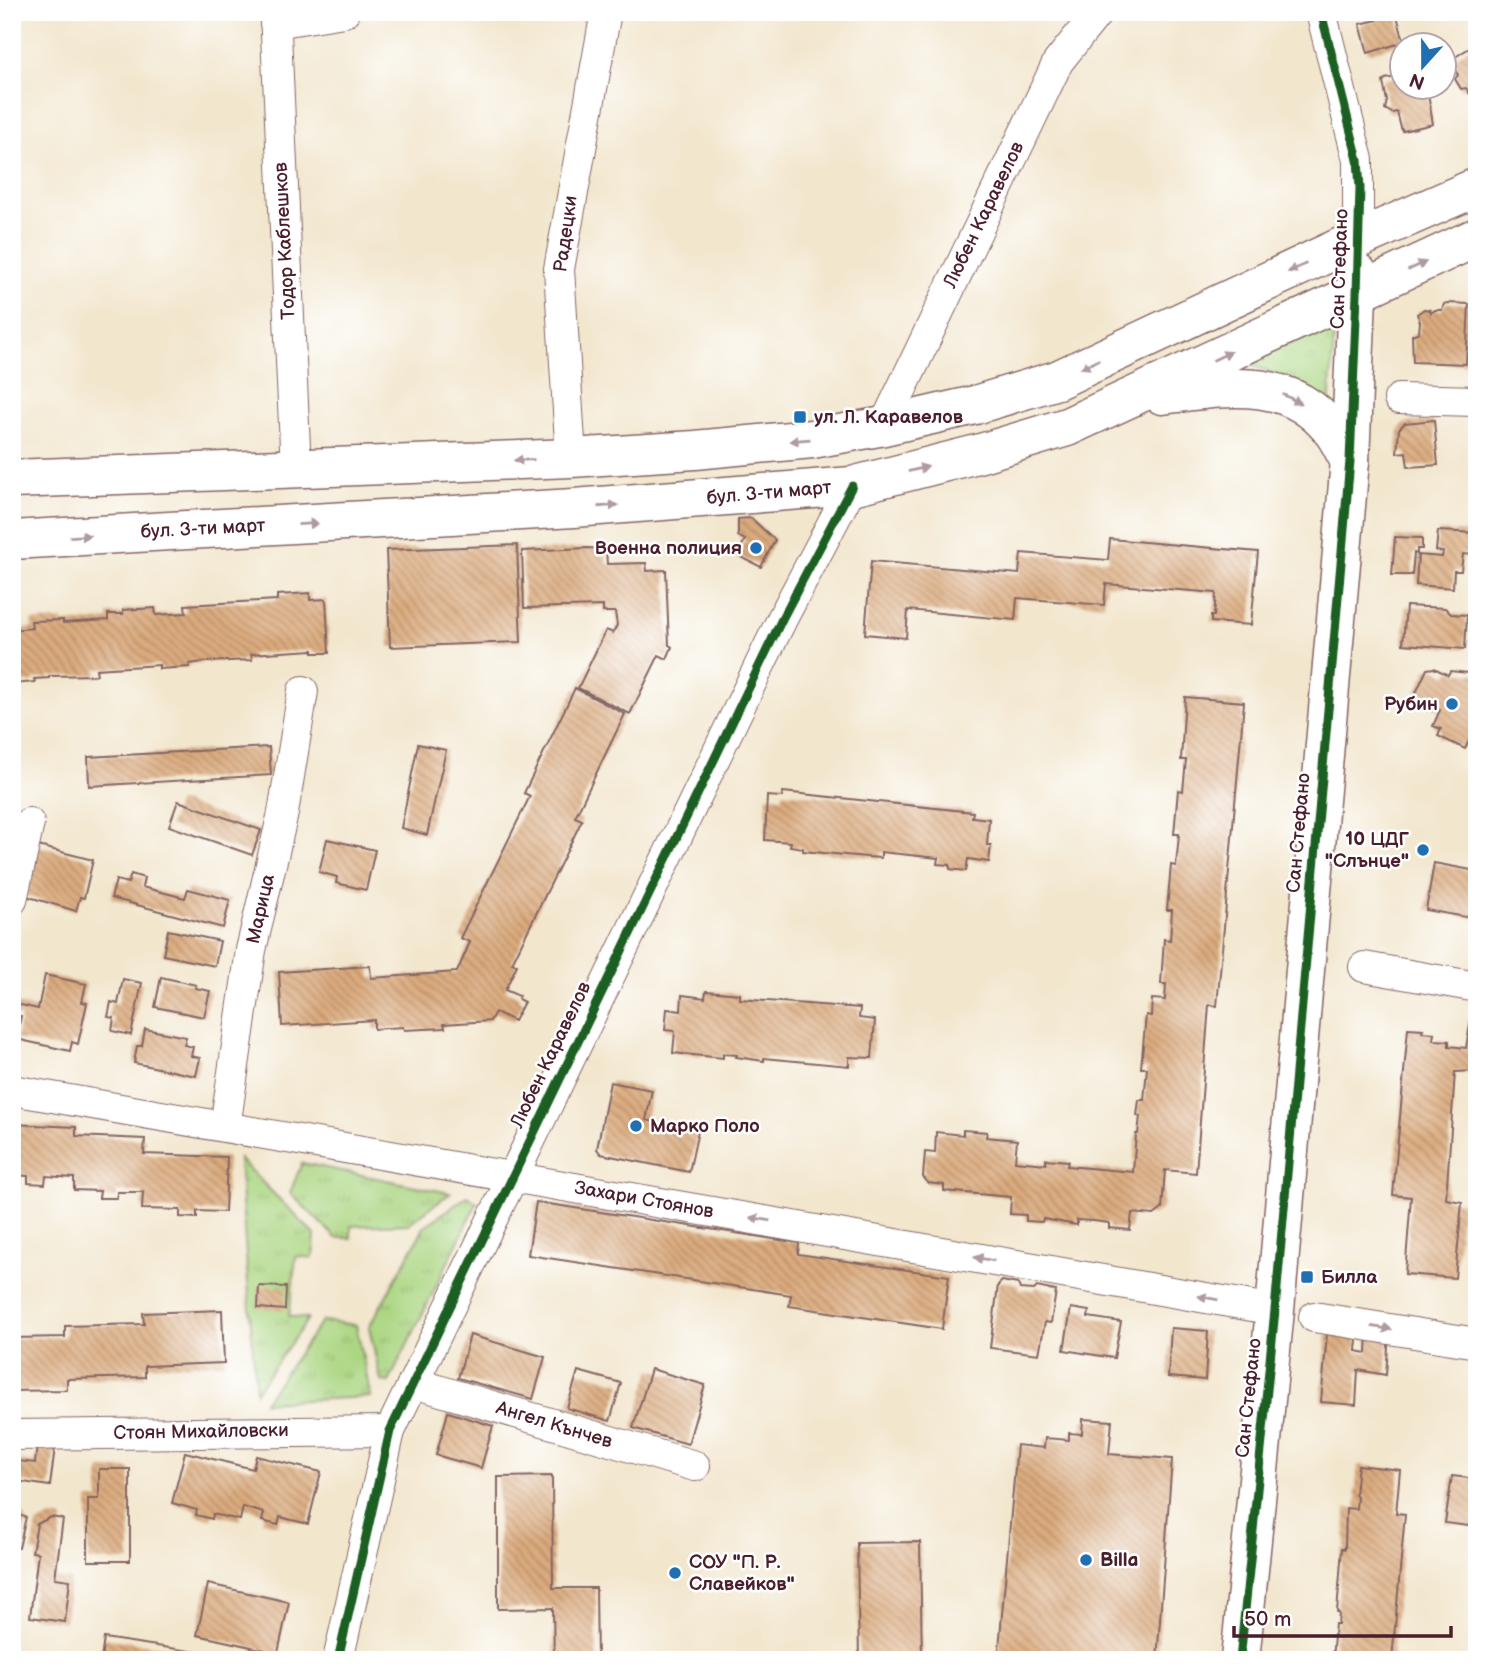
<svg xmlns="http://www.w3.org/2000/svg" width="1489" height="1672" font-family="'Balsamiq Sans',sans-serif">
	<defs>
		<pattern id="grass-tufts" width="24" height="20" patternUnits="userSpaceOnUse" patternTransform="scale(1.75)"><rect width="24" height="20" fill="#abd682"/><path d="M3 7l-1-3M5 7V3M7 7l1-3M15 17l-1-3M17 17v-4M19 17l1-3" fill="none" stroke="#95b770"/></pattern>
		<pattern id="building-back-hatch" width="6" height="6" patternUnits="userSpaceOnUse" patternTransform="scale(1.75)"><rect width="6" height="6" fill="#dbab7e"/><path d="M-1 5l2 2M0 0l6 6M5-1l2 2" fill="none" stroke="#b48b67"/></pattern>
	</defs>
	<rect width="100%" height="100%" fill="#fff"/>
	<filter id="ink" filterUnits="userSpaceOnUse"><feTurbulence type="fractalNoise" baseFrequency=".0143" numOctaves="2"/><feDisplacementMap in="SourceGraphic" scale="14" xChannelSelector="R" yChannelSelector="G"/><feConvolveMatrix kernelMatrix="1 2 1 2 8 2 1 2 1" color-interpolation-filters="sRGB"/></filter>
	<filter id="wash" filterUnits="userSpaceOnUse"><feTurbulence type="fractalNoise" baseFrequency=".00686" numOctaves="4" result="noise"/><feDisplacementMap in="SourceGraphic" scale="28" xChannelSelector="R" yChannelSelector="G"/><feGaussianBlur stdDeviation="1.57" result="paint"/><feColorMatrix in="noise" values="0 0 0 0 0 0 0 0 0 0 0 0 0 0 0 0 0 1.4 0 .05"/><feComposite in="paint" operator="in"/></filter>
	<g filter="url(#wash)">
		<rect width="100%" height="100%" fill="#f2e6cd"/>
		<g fill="url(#grass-tufts)" stroke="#7a7a56" stroke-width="2">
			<path d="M1335,323L1329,407C1300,387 1274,370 1239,362Z"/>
			<polygon points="239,1159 315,1235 313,1258 296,1256 289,1316 308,1319 256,1392"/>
			<polygon points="302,1163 450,1193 408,1224 351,1226 351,1238 336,1238 290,1193"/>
			<polygon points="468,1196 477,1203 389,1382 381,1381 369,1327 425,1226"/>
			<polygon points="322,1321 356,1325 371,1397 264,1402"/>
		</g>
		<g id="blocks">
			<g fill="url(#building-back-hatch)">
				<polygon points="1375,12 1396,12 1404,42 1368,53 1360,24 1377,20"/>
				<polygon points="1477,43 1477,100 1475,102 1466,88 1461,89 1455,79 1458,75 1449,61"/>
				<polygon points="1397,77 1398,81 1402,80 1402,88 1427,88 1433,124 1403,131 1401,128 1397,112 1392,113 1385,109 1387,101 1383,82 1385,79"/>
				<polygon points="1447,303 1469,304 1466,364 1413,362 1412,335 1419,332 1420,322 1417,314 1424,309 1430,310 1431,313 1435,310 1442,310 1444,304"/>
				<polygon points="1434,420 1438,465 1408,467 1406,452 1397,453 1399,429 1405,423"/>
				<polygon points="751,518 775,540 761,567 737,555 745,540 738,536 738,519"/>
				<polygon points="1438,531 1476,533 1474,555 1463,554 1461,571 1454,571 1453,588 1416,585 1418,555 1442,557 1443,552 1436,551"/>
				<polygon points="1395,537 1422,538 1422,549 1417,549 1417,554 1414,553 1412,575 1392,575"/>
				<polygon points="1110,539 1258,552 1251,625 1211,622 1211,616 1214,616 1216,593 1106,584 1104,605 1017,598 1015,620 908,610 906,638 865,634 871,561 1019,574 1021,553 1108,560"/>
				<polygon points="517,545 521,642 390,647 386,550"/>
				<polygon points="587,548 606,549 607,564 646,563 647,571 666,570 669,645 672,647 667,659 659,655 630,714 578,688 606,630 613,633 617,625 615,612 603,612 603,606 524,608 522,551"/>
				<polygon points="310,593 310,600 326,599 329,653 313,653 313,650 251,654 252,660 203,662 189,664 189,667 159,669 159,665 96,669 97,675 49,676 49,678 34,679 35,682 12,684 12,630 32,628 31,621 63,620 63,623 108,620 108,614 123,614 123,610 155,608 156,615 186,613 185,605 277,600 277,595"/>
				<polygon points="1406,606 1445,608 1451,614 1467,615 1465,649 1403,644"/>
				<polygon points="1434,668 1448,675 1450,671 1477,674 1477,725 1465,749 1438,736 1441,729 1433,726 1440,710 1414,697 1427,669"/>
				<polygon points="575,688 625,714 575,817 582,820 512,963 517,965 505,990 519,996 518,999 524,1002 514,1021 495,1012 490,1021 444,1024 445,1028 404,1030 403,1027 374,1029 374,1020 282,1026 279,972 370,966 371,978 457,972 470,942 460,938 530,796 524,793"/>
				<polygon points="1185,697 1244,702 1217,1006 1209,1005 1196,1173 1165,1170 1162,1209 1154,1215 1132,1213 1130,1230 1109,1228 1109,1223 1094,1221 1077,1220 1077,1225 1043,1219 1042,1222 1026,1221 1026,1215 1010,1214 1011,1197 944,1191 944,1185 928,1183 923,1177 925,1152 935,1153 936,1132 963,1135 963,1130 987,1132 986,1137 1017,1140 1015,1161 1046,1164 1046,1159 1068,1161 1067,1166 1133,1172 1136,1134 1138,1134 1140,1116 1137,1116 1139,1100 1144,1100 1147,1068 1141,1068 1146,1015 1151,1016 1152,999 1165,1000 1166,984 1161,984 1164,939 1170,940 1172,910 1167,910 1171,865 1176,866 1179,834 1174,834 1178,790 1183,791 1186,760 1181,760"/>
				<polygon points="418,744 446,750 427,835 401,828"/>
				<polygon points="269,747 271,775 89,786 88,757"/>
				<polygon points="783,792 973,812 972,817 989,819 987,845 991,845 989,862 968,859 966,871 950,869 950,865 937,864 938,858 881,852 881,858 867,857 803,851 803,848 790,846 791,842 765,840 767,796 782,797"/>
				<polygon points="178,801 261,830 252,855 169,826"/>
				<polygon points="327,839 375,850 366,890 336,883 337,877 319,872"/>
				<polygon points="38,846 93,860 84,898 80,897 76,911 26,896"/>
				<polygon points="1434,863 1477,871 1477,919 1426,910"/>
				<polygon points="131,874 144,878 142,887 185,898 188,889 230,900 223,928 111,898 116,880 128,883"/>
				<polygon points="168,930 220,941 215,966 163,955"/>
				<polygon points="45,975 86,984 82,1002 87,1003 78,1044 72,1042 70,1051 16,1039 21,1016 12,1015 12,1003 38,1009"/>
				<polygon points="161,977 196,985 195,988 210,991 204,1017 155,1007"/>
				<polygon points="123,979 142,983 131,1035 112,1031 114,1018 108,1017 111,1002 118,1004"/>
				<polygon points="706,991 740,994 740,999 860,1008 859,1018 875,1020 872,1058 849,1057 849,1066 764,1058 764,1061 736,1057 737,1055 723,1054 723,1058 673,1053 675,1031 665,1030 667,1009 681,1011 682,995 705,998"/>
				<polygon points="1471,1019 1477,1020 1477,1071 1455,1072 1446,1199 1462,1202 1455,1278 1405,1274 1411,1197 1393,1195 1408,1028 1423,1029 1422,1032 1434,1033 1433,1040 1449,1041 1449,1046 1466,1048"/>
				<polygon points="145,1029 186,1037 184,1045 193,1047 191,1056 200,1058 196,1076 134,1063 137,1046 142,1046"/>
				<polygon points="610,1082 652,1090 646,1120 698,1131 689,1172 601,1154 597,1149"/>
				<polygon points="12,1124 76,1127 76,1136 145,1139 144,1154 227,1157 225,1212 197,1211 197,1218 180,1217 180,1210 142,1209 143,1192 117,1192 117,1198 99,1198 100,1191 74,1190 74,1178 46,1176 45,1184 28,1183 28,1176 12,1175"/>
				<polygon points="536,1202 799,1243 798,1254 949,1276 942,1329 789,1306 791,1295 528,1255"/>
				<polygon points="1002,1281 1018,1284 1020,1289 1034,1290 1037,1287 1056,1291 1051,1323 1045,1322 1039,1354 990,1348 998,1285"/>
				<polygon points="259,1286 286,1287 285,1310 258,1308"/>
				<polygon points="1071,1308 1089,1311 1088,1317 1121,1322 1114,1358 1064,1350"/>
				<polygon points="222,1310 224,1363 145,1366 145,1377 67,1379 67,1390 12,1391 12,1338 65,1337 65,1326 144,1324 143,1313"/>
				<polygon points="1171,1328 1208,1331 1205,1380 1168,1377"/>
				<polygon points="1358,1330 1356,1351 1367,1353 1368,1331 1389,1333 1386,1375 1358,1370 1356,1405 1321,1402 1327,1334"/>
				<polygon points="470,1335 545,1357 533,1399 458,1378"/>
				<polygon points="651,1369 705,1385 688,1444 633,1428"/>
				<polygon points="578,1371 621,1383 610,1421 567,1408"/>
				<polygon points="448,1412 493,1426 481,1468 436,1455"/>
				<polygon points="1083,1419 1112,1421 1109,1454 1172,1459 1157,1660 998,1660 1017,1445 1044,1448 1045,1438 1069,1440 1069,1433 1082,1434"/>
				<polygon points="37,1447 55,1447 50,1486 16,1481 18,1461 35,1463"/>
				<polygon points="185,1452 253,1469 256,1456 321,1472 308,1524 280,1517 278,1525 262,1521 264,1513 243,1507 240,1520 213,1514 212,1519 196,1515 197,1510 172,1503"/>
				<polygon points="1358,1465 1400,1470 1396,1513 1405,1514 1392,1660 1332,1660 1335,1624 1338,1624 1339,1613 1337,1612 1342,1548 1345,1549 1346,1508 1356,1509 1357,1496 1355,1495"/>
				<polygon points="99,1469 130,1469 130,1561 88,1561 88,1499 99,1499"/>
				<polygon points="552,1476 553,1588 596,1588 597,1660 554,1660 553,1608 498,1609 498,1477"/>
				<polygon points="1452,1476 1477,1479 1477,1527 1445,1523"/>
				<polygon points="12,1514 26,1517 19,1548 12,1547"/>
				<polygon points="51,1517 63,1519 55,1578 70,1580 65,1622 30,1617 38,1553 32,1552 37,1524"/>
				<polygon points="920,1542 922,1660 859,1660 857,1543"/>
				<polygon points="208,1584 289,1602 278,1653 197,1635"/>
				<polygon points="104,1638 210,1654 209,1660 101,1660"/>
			</g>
		</g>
	</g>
	<g filter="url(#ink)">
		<use href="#blocks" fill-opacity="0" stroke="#856564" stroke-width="2"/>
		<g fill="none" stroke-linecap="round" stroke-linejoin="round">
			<g stroke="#856564" stroke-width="32">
				<g id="street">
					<polyline points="275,12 296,469"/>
					<polyline points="1321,12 1358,160 1358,239"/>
					<polyline points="275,23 344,12"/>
					<polyline points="1399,399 1477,401"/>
					<polyline points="884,426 1058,62 1098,12"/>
					<polyline points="571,458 559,269 606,12"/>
					<polyline points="12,900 29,823"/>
					<polyline points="1364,967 1477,987"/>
					<polyline points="12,1090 1275,1310"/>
					<polyline points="225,1127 251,950 283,813 303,691"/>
					<polyline points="1314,1317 1477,1343"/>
					<polyline points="414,1383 695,1466"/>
					<polyline points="12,1435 390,1431"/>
					<polyline points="338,1660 390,1431 782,619 852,486"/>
				</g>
			</g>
			<g stroke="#856564" stroke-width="41">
				<g id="secondary">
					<path d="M1162,395C1224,387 1290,374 1333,432C1340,441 1344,452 1350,461"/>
					<polyline points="12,479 571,458 695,450 812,439 884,426 975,405 1057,380 1358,239 1477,187"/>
					<polyline points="12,540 574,508 852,486 981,453 1067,427 1477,237"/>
					<polyline points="1240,1660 1275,1310 1350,461 1358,273"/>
				</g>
			</g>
			<use href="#street" stroke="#fff" stroke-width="30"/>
			<use href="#secondary" stroke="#fff" stroke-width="38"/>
			<g stroke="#fff" stroke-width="13">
				<g id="cycleway">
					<polyline points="338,1660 390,1431 782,619 852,486"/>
					<polyline points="1240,1660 1275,1310 1350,461 1357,294 1360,188 1358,160 1321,12"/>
				</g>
			</g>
			<use href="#cycleway" stroke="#1b5e20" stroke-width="9"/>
		</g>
		<defs><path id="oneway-solid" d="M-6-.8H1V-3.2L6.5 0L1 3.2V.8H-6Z" transform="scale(1.75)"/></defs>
		<g fill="#ae9aa0">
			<use href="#oneway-solid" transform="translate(1417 266) rotate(-25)"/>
			<use href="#oneway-solid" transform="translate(1297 268) rotate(155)"/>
			<use href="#oneway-solid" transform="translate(1222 356) rotate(-25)"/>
			<use href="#oneway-solid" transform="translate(1090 364) rotate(155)"/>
			<use href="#oneway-solid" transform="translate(1292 399) rotate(27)"/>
			<use href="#oneway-solid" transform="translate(800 440) rotate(175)"/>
			<use href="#oneway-solid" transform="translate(524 460) rotate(178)"/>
			<use href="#oneway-solid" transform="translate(918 469) rotate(-15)"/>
			<use href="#oneway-solid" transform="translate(608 506) rotate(-4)"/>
			<use href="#oneway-solid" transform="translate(308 524) rotate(-3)"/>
			<use href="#oneway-solid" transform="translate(80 536) rotate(-3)"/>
			<use href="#oneway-solid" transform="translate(760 1219) rotate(-170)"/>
			<use href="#oneway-solid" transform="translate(984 1259) rotate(-170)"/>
			<use href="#oneway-solid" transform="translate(1208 1298) rotate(-170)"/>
			<use href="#oneway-solid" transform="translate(1382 1328) rotate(9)"/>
		</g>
	</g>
	<g fill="#1f6fb2" stroke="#fff" stroke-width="2.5">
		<rect x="793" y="410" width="14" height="14" rx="3.5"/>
		<circle cx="756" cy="548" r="7"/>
		<circle cx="1452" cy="704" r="7"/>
		<circle cx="1423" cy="850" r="7"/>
		<circle cx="636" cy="1126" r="7"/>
		<rect x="1300" y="1270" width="14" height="14" rx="3.5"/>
		<circle cx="1086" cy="1560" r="7"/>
		<circle cx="675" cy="1573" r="7"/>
	</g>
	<g text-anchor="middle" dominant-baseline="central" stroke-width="5" stroke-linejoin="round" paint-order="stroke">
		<g font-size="19" fill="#4a1f2b" stroke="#fff">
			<text transform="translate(984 215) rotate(-64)">Любен Каравелов</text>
			<text transform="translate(566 234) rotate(-82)">Радецки</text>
			<text transform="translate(285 241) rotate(-93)">Тодор Каблешков</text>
			<text transform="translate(1340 269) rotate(-88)">Сан Стефано</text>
			<text transform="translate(769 493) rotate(-5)">бул. 3-ти март</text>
			<text transform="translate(203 529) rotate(-3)">бул. 3-ти март</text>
			<text transform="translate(1299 833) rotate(-85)">Сан Стефано</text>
			<text transform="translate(261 909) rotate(-77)">Марица</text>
			<text transform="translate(551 1055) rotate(-64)">Любен Каравелов</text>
			<text transform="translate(644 1200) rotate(10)">Захари Стоянов</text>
			<text transform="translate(1249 1398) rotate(-84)">Сан Стефано</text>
			<text transform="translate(554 1425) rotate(17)">Ангел Кънчев</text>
			<text transform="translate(201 1432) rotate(-1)">Стоян Михайловски</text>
		</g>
		<g font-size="19" font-weight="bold" fill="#4a1f2b" stroke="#fff" text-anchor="start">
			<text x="814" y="417">ул. Л. Каравелов</text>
			<text x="742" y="548" text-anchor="end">Военна полиция</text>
			<text x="1438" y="704" text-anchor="end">Рубин</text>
			<text x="1409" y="839" text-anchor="end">10 ЦДГ<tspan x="1409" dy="22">"Слънце"</tspan></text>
			<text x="650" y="1126">Марко Поло</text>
			<text x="1321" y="1277">Билла</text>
			<text x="1100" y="1560">Billa</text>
			<text x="689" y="1562">СОУ "П. Р.<tspan x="689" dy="22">Славейков"</tspan></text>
		</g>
	</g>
	<rect width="1489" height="1672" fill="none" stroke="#fff" stroke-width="42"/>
	<g transform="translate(1423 66) rotate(201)"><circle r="33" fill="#ffffff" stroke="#b7a5aa" stroke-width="2"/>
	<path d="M0-5L12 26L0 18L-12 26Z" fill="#1f6fb2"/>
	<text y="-10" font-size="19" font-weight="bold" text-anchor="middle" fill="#4a1f2b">N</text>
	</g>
	<path d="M1234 1626v10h217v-10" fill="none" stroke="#4a1f2b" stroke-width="3.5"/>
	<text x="1244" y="1626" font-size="21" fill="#4a1f2b" stroke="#ffffff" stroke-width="5" paint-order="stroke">50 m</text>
</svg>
